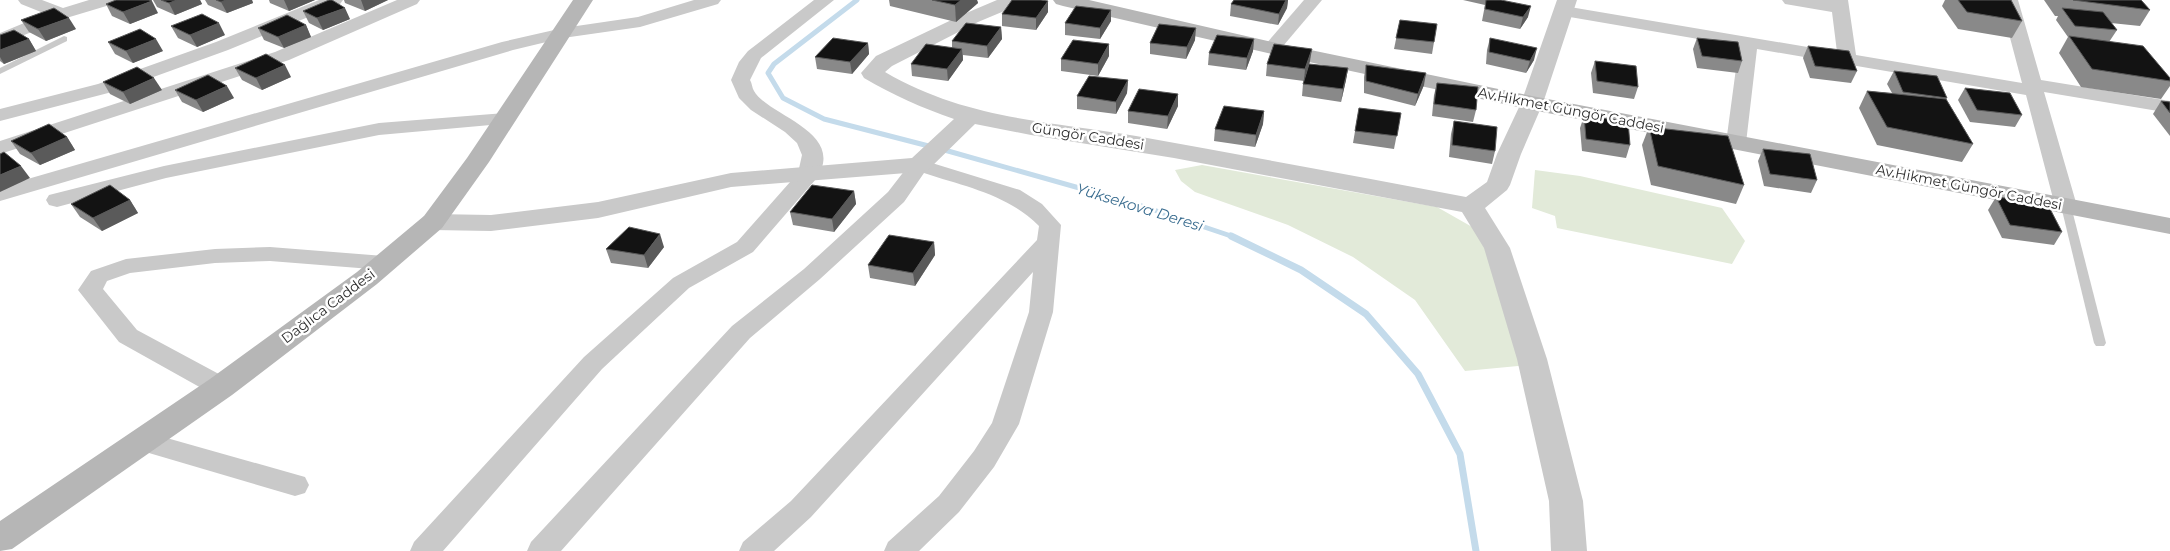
<svg xmlns="http://www.w3.org/2000/svg" width="2170" height="551" font-family="Montserrat,sans-serif">
	<rect width="100%" height="100%" fill="#fff"/>
	<g fill="#e2ead9">
		<polygon points="1202,165 1437,207 1481,232 1529,365 1465,371 1415,300 1353,257 1288,225 1195,192 1181,181 1175,170"/>
		<polygon points="1535,170 1580,176 1722,208 1745,241 1732,264 1557,228 1555,216 1532,208"/>
	</g>
	<g fill="none" stroke-linecap="round" stroke-linejoin="round">
		<polyline stroke="#c4dbeb" stroke-width="5" points="857,0 774,64 768,73 783,98 824,119 948,151 1136,204 1234,237"/>
		<polyline stroke="#c4dbeb" stroke-width="7" points="1231,236 1301,270 1366,314 1418,374 1460,454 1476,551"/>
		<g fill="#c9c9c9" fill-rule="evenodd">
			<polygon points="64,36 67,37 67,41 0,74 0,68"/>
			<polygon points="2066,203 2071,206 2106,343 2104,346 2096,346 2094,343 2061,206"/>
		</g>
		<g fill="#c9c9c9" fill-rule="evenodd">
			<polygon points="18,0 42,0 63,8 89,0 116,0 113,4 63,19 0,45 0,33 46,14 21,4"/>
			<polygon points="319,0 343,0 340,4 228,50 112,92 0,121 0,109 98,84 216,42"/>
			<polygon points="397,0 420,0 417,4 289,60 0,154 0,141 275,52"/>
			<polygon points="694,0 721,0 718,4 640,27 563,38 513,50 0,201 0,187 502,42 563,28 638,17"/>
			<path d="M814,0H834L761,58L750,80C752,83 752,88 754,91C768,116 848,132 816,179L753,252L689,288L602,369L443,551H410L414,542L584,357L673,278L737,242L798,173L802,155L797,143L785,132L751,110L739,98L731,80L739,62L748,51Z"/>
			<polygon points="1304,0 1322,0 1278,52 1272,53 1266,52 1263,48 1266,44"/>
			<polygon points="1782,0 1848,0 1856,55 2022,83 2000,0 2018,0 2041,80 2170,101 2170,113 2044,92 2077,206 2074,211 2066,213 2058,211 2055,206 2026,95 1757,49 1746,143 1743,147 1736,149 1729,147 1726,143 1739,46 1564,16 1558,15 1555,11 1558,7 1564,6 1837,52 1832,12 1791,5 1785,4"/>
			<polygon points="505,113 512,115 515,119 512,123 379,135 166,178 57,207 49,205 46,200 49,195 164,166 379,123"/>
			<path d="M919,159L1020,190L1042,204L1061,225L1053,312L1019,424L994,467L959,512L919,551H884L888,542L939,496L974,451L992,423L1029,312L1033,272L811,517L774,551H739L743,542L791,501L1037,240L1039,226C1007,194 966,187 924,173L904,202L820,279L750,338L561,551H527L531,542L732,326L804,269L888,192L912,161Z"/>
			<polygon points="270,247 384,256 392,258 396,263 392,268 384,270 270,261 215,263 130,273 107,281 103,289 137,330 230,380 234,387 230,394 221,396 212,394 119,342 78,290 91,271 126,259 215,249"/>
			<polygon points="142,431 305,477 309,485 305,493 295,496 132,448 128,441 132,434"/>
		</g>
		<path fill="#c9c9c9" fill-rule="evenodd" d="M997,0H1024L1021,4L978,22L892,66L885,72C965,119 1047,121 1136,136C1246,156 1356,176 1466,197L1487,182L1497,154L1521,103L1557,0H1577L1543,103L1521,154L1510,185L1507,190L1485,208L1510,248L1547,359L1583,501L1587,551H1551L1549,501L1517,359L1484,248L1462,212L1174,158L1031,135L975,124L928,170L919,172L731,187L598,218L491,231L433,230L424,228L420,222L424,216L433,214L491,215L598,202L731,173L912,158L954,119C922,108 893,95 864,78L861,73L876,56L964,14Z"/>
		<g fill="#b6b6b6" fill-rule="evenodd">
			<polygon points="573,0 593,0 489,162 442,228 377,284 232,395 12,549 0,551 0,521 210,379 357,272 424,216 467,158"/>
			<polygon points="1053,0 1089,0 1272,42 1532,96 2170,218 2170,234 1532,110 1272,54 1063,6 1056,4"/>
		</g>
	</g>
	<g fill="#898989">
		<polygon points="153,0 200,0 202,4 175,15 157,7"/>
		<polygon points="205,0 252,0 253,3 227,13 208,5"/>
		<polygon points="269,0 315,0 289,11 270,3"/>
		<polygon points="344,0 388,0 365,11 345,3"/>
		<polygon points="889,0 977,0 978,3 956,22 890,6"/>
		<polygon points="1234,0 1288,0 1287,8 1278,25 1230,16 1231,4"/>
		<polygon points="1463,0 1501,0 1528,17 1520,29 1482,21 1485,5"/>
		<polygon points="1945,0 2011,0 2022,21 2012,38 1958,29 1942,6"/>
		<polygon points="2044,0 2141,0 2150,10 2140,26 2111,23 2117,30 2109,42 2170,78 2170,86 2161,99 2081,87 2059,53 2068,37 2056,20 2058,16 2055,16"/>
		<polygon points="106,4 158,13 130,24 112,16"/>
		<polygon points="1111,10 1111,21 1100,39 1065,35 1065,23"/>
		<polygon points="303,11 350,19 323,30 309,23"/>
		<polygon points="1048,12 1036,30 1002,26 1002,14"/>
		<polygon points="21,20 76,29 46,41 29,32"/>
		<polygon points="1400,20 1434,42 1432,54 1394,49"/>
		<polygon points="306,25 311,37 284,48 264,40 258,28"/>
		<polygon points="171,26 225,35 197,47 178,38"/>
		<polygon points="1001,27 1002,39 988,58 963,55 963,60 948,81 912,76 911,64 952,47 952,41"/>
		<polygon points="0,35 29,39 36,51 4,64 0,61"/>
		<polygon points="1490,38 1534,60 1526,73 1486,64 1487,50"/>
		<polygon points="1697,38 1742,61 1738,73 1697,68 1693,49"/>
		<polygon points="1254,39 1253,51 1246,70 1208,65 1209,53"/>
		<polygon points="1195,40 1186,59 1150,54 1150,43"/>
		<polygon points="108,42 163,51 133,63 115,54"/>
		<polygon points="868,43 869,54 852,74 817,69 815,57"/>
		<polygon points="1808,46 1857,71 1851,83 1810,78 1803,58"/>
		<polygon points="1109,56 1098,76 1061,71 1061,59"/>
		<polygon points="1310,61 1304,81 1266,76 1267,64"/>
		<polygon points="1595,61 1638,87 1634,99 1593,93 1591,73"/>
		<polygon points="1366,65 1424,85 1415,106 1364,93 1364,77"/>
		<polygon points="235,68 291,77 262,90 242,80"/>
		<polygon points="1348,68 1346,80 1341,102 1302,96 1303,84"/>
		<polygon points="1894,71 1947,98 1946,99 1973,144 1962,162 1877,145 1859,108 1867,91 1892,93 1887,84"/>
		<polygon points="1128,80 1127,93 1116,114 1077,109 1077,96"/>
		<polygon points="103,82 162,90 130,104 110,94"/>
		<polygon points="1437,83 1476,110 1473,122 1432,116 1434,95"/>
		<polygon points="1965,88 2022,115 2015,127 1970,122 1958,100"/>
		<polygon points="175,90 234,98 203,112 182,102"/>
		<polygon points="1178,94 1178,106 1167,129 1128,123 1128,111"/>
		<polygon points="2161,101 2170,102 2170,136 2153,114"/>
		<polygon points="1359,108 1401,113 1394,149 1353,143"/>
		<polygon points="1264,111 1263,124 1255,147 1214,141 1215,129"/>
		<polygon points="1584,116 1630,145 1626,158 1582,151 1580,128"/>
		<polygon points="1454,121 1495,151 1492,164 1449,157 1451,134"/>
		<polygon points="1649,127 1744,185 1736,204 1651,185 1642,145"/>
		<polygon points="67,137 75,150 40,165 20,154 11,141"/>
		<polygon points="1763,149 1817,180 1811,193 1764,186 1758,161"/>
		<polygon points="854,191 856,204 834,232 793,225 790,212"/>
		<polygon points="1996,197 2062,232 2054,245 2002,238 1988,210"/>
		<polygon points="130,200 138,213 102,231 80,217 71,204"/>
		<polygon points="934,242 935,255 915,286 870,278 868,265"/>
		<polygon points="664,247 648,268 611,263 606,249"/>
	</g>
	<g fill="#5a5a5a">
		<polygon points="177,0 200,0 202,4 175,15 169,3"/>
		<polygon points="226,0 252,0 253,3 227,13 221,2"/>
		<polygon points="284,0 315,0 289,11"/>
		<polygon points="361,0 388,0 365,11"/>
		<polygon points="961,0 977,0 978,3 956,22 955,5"/>
		<polygon points="1286,0 1288,0 1287,8 1278,25 1279,14"/>
		<polygon points="152,1 158,13 130,24 123,12"/>
		<polygon points="1048,1 1048,12 1036,30 1036,18"/>
		<polygon points="1531,6 1528,17 1520,29 1523,17"/>
		<polygon points="345,8 350,19 323,30 317,18"/>
		<polygon points="1111,10 1111,21 1100,39 1100,28"/>
		<polygon points="69,18 76,29 46,41 38,29"/>
		<polygon points="219,23 225,35 197,47 190,35"/>
		<polygon points="306,25 311,37 284,48 278,37"/>
		<polygon points="1001,27 1002,39 988,58 987,46"/>
		<polygon points="1196,28 1195,40 1186,59 1187,47"/>
		<polygon points="29,39 36,51 4,64 0,57 0,50"/>
		<polygon points="156,39 163,51 133,63 126,51"/>
		<polygon points="1254,39 1253,51 1246,70 1247,58"/>
		<polygon points="868,43 869,54 852,74 850,62"/>
		<polygon points="1109,44 1109,56 1098,76 1098,64"/>
		<polygon points="1537,48 1534,60 1526,73 1530,61"/>
		<polygon points="962,49 963,60 948,81 947,69"/>
		<polygon points="1312,49 1310,61 1304,81 1305,69"/>
		<polygon points="285,65 291,77 262,90 256,78"/>
		<polygon points="1348,68 1346,80 1341,102 1343,89"/>
		<polygon points="1426,73 1424,85 1415,106 1418,94"/>
		<polygon points="154,78 162,90 130,104 123,92"/>
		<polygon points="1128,80 1127,93 1116,114 1116,102"/>
		<polygon points="227,86 234,98 203,112 196,100"/>
		<polygon points="1178,94 1178,106 1167,129 1168,116"/>
		<polygon points="1264,111 1263,124 1255,147 1256,135"/>
		<polygon points="67,137 75,150 40,165 31,153"/>
		<polygon points="21,166 30,178 0,192 0,175"/>
		<polygon points="854,191 856,204 834,232 832,219"/>
		<polygon points="130,200 138,213 102,231 93,218"/>
		<polygon points="660,234 664,247 648,268 644,255"/>
		<polygon points="934,242 935,255 915,286 913,273"/>
	</g>
	<g fill="#131313" stroke="#5a5a5a">
		<polygon points="116,0 149,0 152,1 123,12 106,4"/>
		<polygon points="161,0 177,0 169,3"/>
		<polygon points="216,0 226,0 221,2"/>
		<polygon points="329,0 332,0 345,8 317,18 303,11"/>
		<polygon points="932,0 961,0 955,5"/>
		<polygon points="1012,0 1041,0 1048,1 1036,18 1002,14"/>
		<polygon points="1234,0 1286,0 1279,14 1231,4"/>
		<polygon points="1486,0 1501,0 1531,6 1523,17 1485,9"/>
		<polygon points="1958,0 2011,0 2022,21 1967,12"/>
		<polygon points="2073,0 2141,0 2150,10"/>
		<polygon points="1076,6 1111,10 1100,28 1065,23"/>
		<polygon points="54,8 69,18 38,29 21,20"/>
		<polygon points="2062,8 2103,12 2117,30 2075,26"/>
		<polygon points="202,14 219,23 190,35 171,26"/>
		<polygon points="287,15 306,25 278,37 258,28"/>
		<polygon points="1400,20 1437,24 1434,42 1396,38"/>
		<polygon points="966,23 1001,27 987,46 952,41"/>
		<polygon points="1159,24 1196,28 1187,47 1150,43"/>
		<polygon points="140,29 156,39 126,51 108,42"/>
		<polygon points="14,30 29,39 0,50 0,35"/>
		<polygon points="1217,35 1254,39 1247,58 1209,53"/>
		<polygon points="2069,36 2143,46 2170,78 2170,81 2092,69"/>
		<polygon points="833,38 868,43 850,62 815,57"/>
		<polygon points="1490,38 1537,48 1530,61 1489,52"/>
		<polygon points="1697,38 1738,42 1742,61 1702,56"/>
		<polygon points="1073,40 1109,44 1098,64 1061,59"/>
		<polygon points="926,44 962,49 947,69 911,64"/>
		<polygon points="1274,44 1312,49 1305,69 1267,64"/>
		<polygon points="1808,46 1849,51 1857,71 1815,66"/>
		<polygon points="266,54 285,65 256,78 235,68"/>
		<polygon points="1595,61 1636,66 1638,87 1597,81"/>
		<polygon points="1309,64 1348,68 1343,89 1303,84"/>
		<polygon points="1366,65 1426,73 1418,94 1366,81"/>
		<polygon points="137,67 154,78 123,92 103,82"/>
		<polygon points="1894,71 1937,76 1947,98 1903,92"/>
		<polygon points="208,75 227,86 196,100 175,90"/>
		<polygon points="1089,76 1128,80 1116,102 1077,96"/>
		<polygon points="1437,83 1478,87 1476,110 1434,104"/>
		<polygon points="1965,88 2010,93 2022,115 1977,110"/>
		<polygon points="1139,89 1178,94 1168,116 1128,111"/>
		<polygon points="1867,91 1946,99 1973,144 1887,127"/>
		<polygon points="2161,101 2170,102 2170,113"/>
		<polygon points="1224,106 1264,111 1256,135 1215,129"/>
		<polygon points="1359,108 1401,113 1397,136 1355,131"/>
		<polygon points="1584,116 1628,121 1630,145 1586,139"/>
		<polygon points="1454,121 1497,127 1495,151 1452,145"/>
		<polygon points="49,124 67,137 31,153 11,141"/>
		<polygon points="1649,127 1728,136 1744,185 1658,166"/>
		<polygon points="1763,149 1810,154 1817,180 1770,174"/>
		<polygon points="4,152 21,166 0,175 0,154"/>
		<polygon points="110,185 130,200 93,218 71,204"/>
		<polygon points="812,185 854,191 832,219 790,212"/>
		<polygon points="1996,197 2047,203 2062,232 2010,225"/>
		<polygon points="629,227 660,234 644,255 606,249"/>
		<polygon points="889,235 934,242 913,273 868,265"/>
	</g>
	<g text-anchor="middle" dominant-baseline="central" stroke-width="5" stroke-linejoin="round" paint-order="stroke">
		<g font-size="14" fill="#2c2c2c" stroke="#fff">
			<text transform="translate(1571 110) rotate(11)">Av.Hikmet Güngör Caddesi</text>
			<text transform="translate(1088 136) rotate(9)">Güngör Caddesi</text>
			<text transform="translate(1969 187) rotate(11)">Av.Hikmet Güngör Caddesi</text>
			<text transform="translate(328 306) rotate(-37)">Dağlıca Caddesi</text>
		</g>
		<g font-size="15" font-style="italic" fill="#396c8f" stroke="#fff">
			<text transform="translate(1140 207) rotate(17)">Yüksekova Deresi</text>
		</g>
	</g>
</svg>
